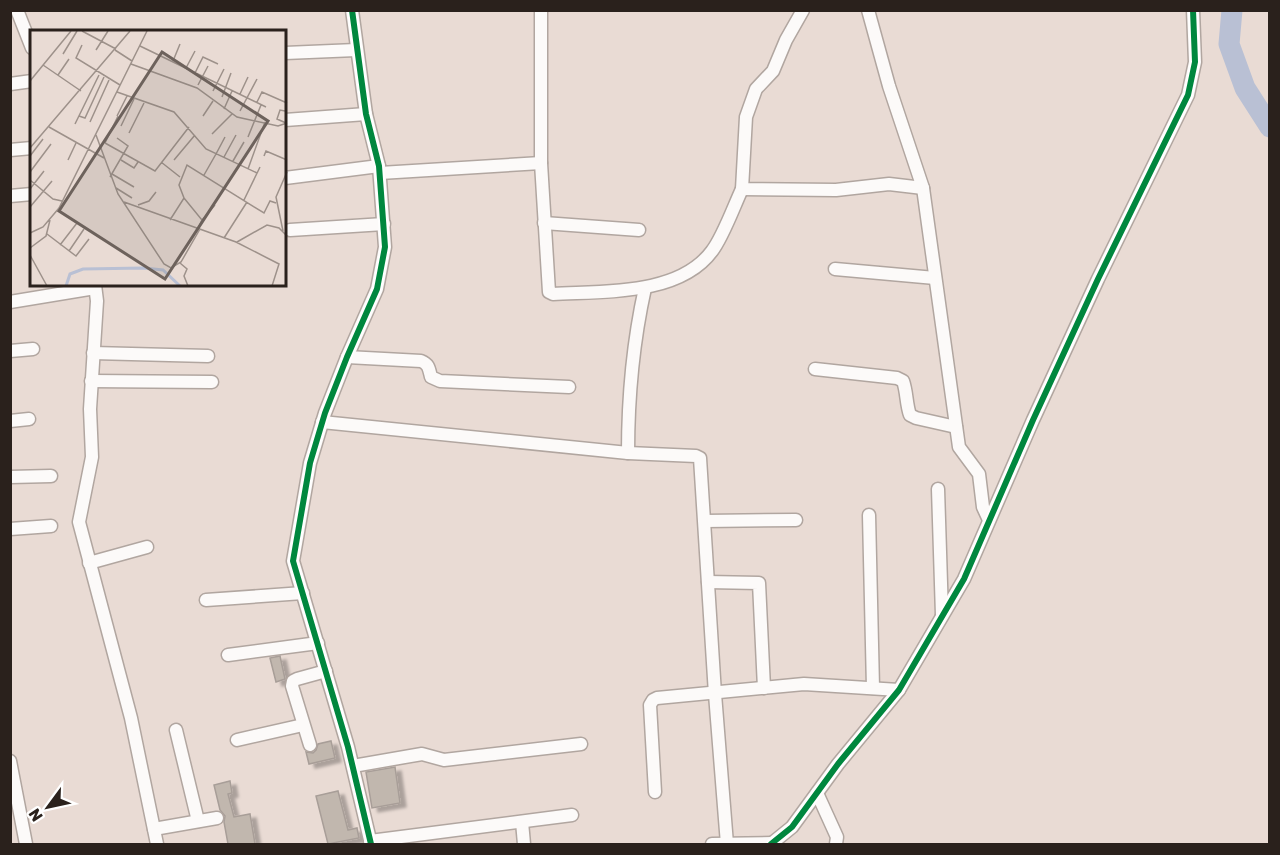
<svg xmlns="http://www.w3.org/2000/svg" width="1280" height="855" font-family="Rubik,sans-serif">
	<defs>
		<filter id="shadow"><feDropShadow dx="6" dy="4" stdDeviation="1.5" flood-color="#0004"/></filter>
	</defs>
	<rect width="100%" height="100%" fill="#e9dbd4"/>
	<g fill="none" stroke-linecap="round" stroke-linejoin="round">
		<polyline stroke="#b9c0d4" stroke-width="21" points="1232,10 1229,44 1245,88 1270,127"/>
	</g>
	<g fill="#c1b7ae" stroke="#a89e98" stroke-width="1.5" filter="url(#shadow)">
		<polygon points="280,656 285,679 276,682 270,658"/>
		<polygon points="331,741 335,758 309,764 306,752 313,753 316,750 318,744"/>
		<polygon points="395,767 400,803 372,808 366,772"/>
		<polygon points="230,781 232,793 228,794 234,817 250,814 255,844 228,844 224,822 225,816 220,810 214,785"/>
		<polygon points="338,791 348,830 357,828 359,838 328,844 316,796"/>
	</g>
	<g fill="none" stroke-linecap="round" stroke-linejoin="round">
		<g stroke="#b1a6a0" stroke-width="15">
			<g id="minor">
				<polyline points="17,10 32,48"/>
				<polyline points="352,10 366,114 379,166 385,247 377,289 347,357 325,413 310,463 293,561 348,747 371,844"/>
				<path d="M541,10V163L549,292L553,294C602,291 679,296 712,251C723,237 734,206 742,189"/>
				<polyline points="803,10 786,40 773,71 756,89 746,117 742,189 836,190 889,184 923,188"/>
				<polyline points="868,10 889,86 923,188 959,447 979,474 983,507 989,520"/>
				<polyline points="285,53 356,50"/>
				<polyline points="10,84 32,81"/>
				<polyline points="285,120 366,114"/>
				<polyline points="10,150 32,148"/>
				<polyline points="380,173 541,163"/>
				<polyline points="285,178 379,166"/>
				<polyline points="10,196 32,194"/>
				<polyline points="544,223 639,230"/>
				<polyline points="290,230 384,224"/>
				<polyline points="835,269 935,278"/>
				<polyline points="95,285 97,301 90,409 92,457 79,522 131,718 157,844"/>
				<polyline points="10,302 95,288"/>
				<polyline points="10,351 33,349"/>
				<polyline points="93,353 208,356"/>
				<path d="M347,357L421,361C429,364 429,369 431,377L440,381L569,387"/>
				<path d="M815,369L897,378L903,381C907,392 906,404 910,415L916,418L956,427"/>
				<polyline points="91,381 212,382"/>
				<polyline points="10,421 29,419"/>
				<polyline points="322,422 628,453 696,456 700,458 715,694 727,844"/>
				<path d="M628,453C628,398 633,342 645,288"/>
				<polyline points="10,477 51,476"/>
				<polyline points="938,489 942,615"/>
				<polyline points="869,515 873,688"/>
				<polyline points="705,521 796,520"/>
				<polyline points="10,529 51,526"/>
				<polyline points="89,563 147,547"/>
				<polyline points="708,582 759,583 764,688"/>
				<polyline points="206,600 303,593"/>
				<polyline points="228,655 318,643"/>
				<polyline points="176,730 198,821"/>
				<polyline points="237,740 303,725"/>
				<polyline points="310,745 292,686 293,681 297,679 326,671"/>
				<polyline points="10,761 26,844"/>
				<polyline points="353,766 422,754 444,760 581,744"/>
				<polyline points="655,792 650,705 653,700 657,698 804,684 899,690"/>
				<polyline points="817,793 837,837 836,844"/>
				<polyline points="522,822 524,844"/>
				<polyline points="154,829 217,818"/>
				<polyline points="370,841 572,815"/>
				<polyline points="712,844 773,843"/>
				<polyline points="771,844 792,827 838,764 899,690 964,579 1033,420 1098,279 1188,95 1195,62 1193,10"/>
			</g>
		</g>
		<use href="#minor" stroke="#fcfaf9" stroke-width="12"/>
		<g stroke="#fff" stroke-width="10">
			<g id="cycleway">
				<polyline points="352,10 366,114 379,166 385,247 377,289 347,357 325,413 310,463 293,561 348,747 371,844"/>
				<polyline points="771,844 792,827 838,764 899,690 964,579 1033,420 1098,279 1188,95 1195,62 1193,10"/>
			</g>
		</g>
		<use href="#cycleway" stroke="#00873e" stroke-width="6"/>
	</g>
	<g transform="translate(30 30)">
		<rect width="256" height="256" fill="#e9dbd4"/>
		<path fill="none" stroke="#b9c0d4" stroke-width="3" d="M36,256L40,244L53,239L114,238L133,240L150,256"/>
		<path fill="none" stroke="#9d918a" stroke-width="1.5" d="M52,1L86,19M52,15L46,28L90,55M110,16L236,77M66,20L78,1M85,20L102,31M33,24L47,1M143,31L150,14M101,34L167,58L207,87L248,96L257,93M13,35L51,61M156,38L165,21M165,43L173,27L188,34M28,45L39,29M0,51L41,1M168,55L178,36M183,61L194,39M87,62L144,82L176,119L227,143M210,64L218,47M192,67L201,43M227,72L232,62L257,73M194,79L202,61M210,81L227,49M255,81L250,80L247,89L256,93M49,86L55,88L74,47M87,86L97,66M173,86L183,71M60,92L79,50M45,94L69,45M91,96L104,69M19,97L74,128M99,103L114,73M182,104L202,84M66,105L88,164L134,234L141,238L151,232L170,199M218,107L231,75M75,113L125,141L159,97M75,113L88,86M0,118L100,1M186,124L195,107M0,126L13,109M234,126L236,121L257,130M194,127L206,105M38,130L46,113M91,130L104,138L108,132M144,130L165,105M203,131L214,112M131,132L150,147M218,139L235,92M0,142L21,114M82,144L104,157M174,145L186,124M80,147L98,116L87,108M0,150L23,169L32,171M86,158L102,168M0,159L14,141M154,168L149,155L157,135L234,183L240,171L246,173M214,170L230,137M94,172L206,212L249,234L242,256M108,175L119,171L126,162M0,177L22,151M140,190L154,168L172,190L168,198M172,190L185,175M253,201L246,167L257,142M0,203L13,197L29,178L117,1M17,204L46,226L59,209M194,208L217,172M207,212L237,195L249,198L257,206M30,215L47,193M0,218L16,206L20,190M39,221L54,199M0,225L17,256M150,233L157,239L154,246L158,256"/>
		<path fill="#6d625c" fill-opacity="0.15" stroke="#6d625c" stroke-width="3" d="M132,22L238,91L135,249L29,181Z"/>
		<rect width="256" height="256" fill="none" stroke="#2a211c" stroke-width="3"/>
	</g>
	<rect width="1280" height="855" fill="none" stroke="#2a211c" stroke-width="24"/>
	<g transform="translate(48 807) rotate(237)" stroke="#ffffff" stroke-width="4.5" paint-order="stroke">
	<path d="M0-4.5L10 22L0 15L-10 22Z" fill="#2a211c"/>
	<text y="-9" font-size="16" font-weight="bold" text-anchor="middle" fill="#2a211c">N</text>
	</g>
</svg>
